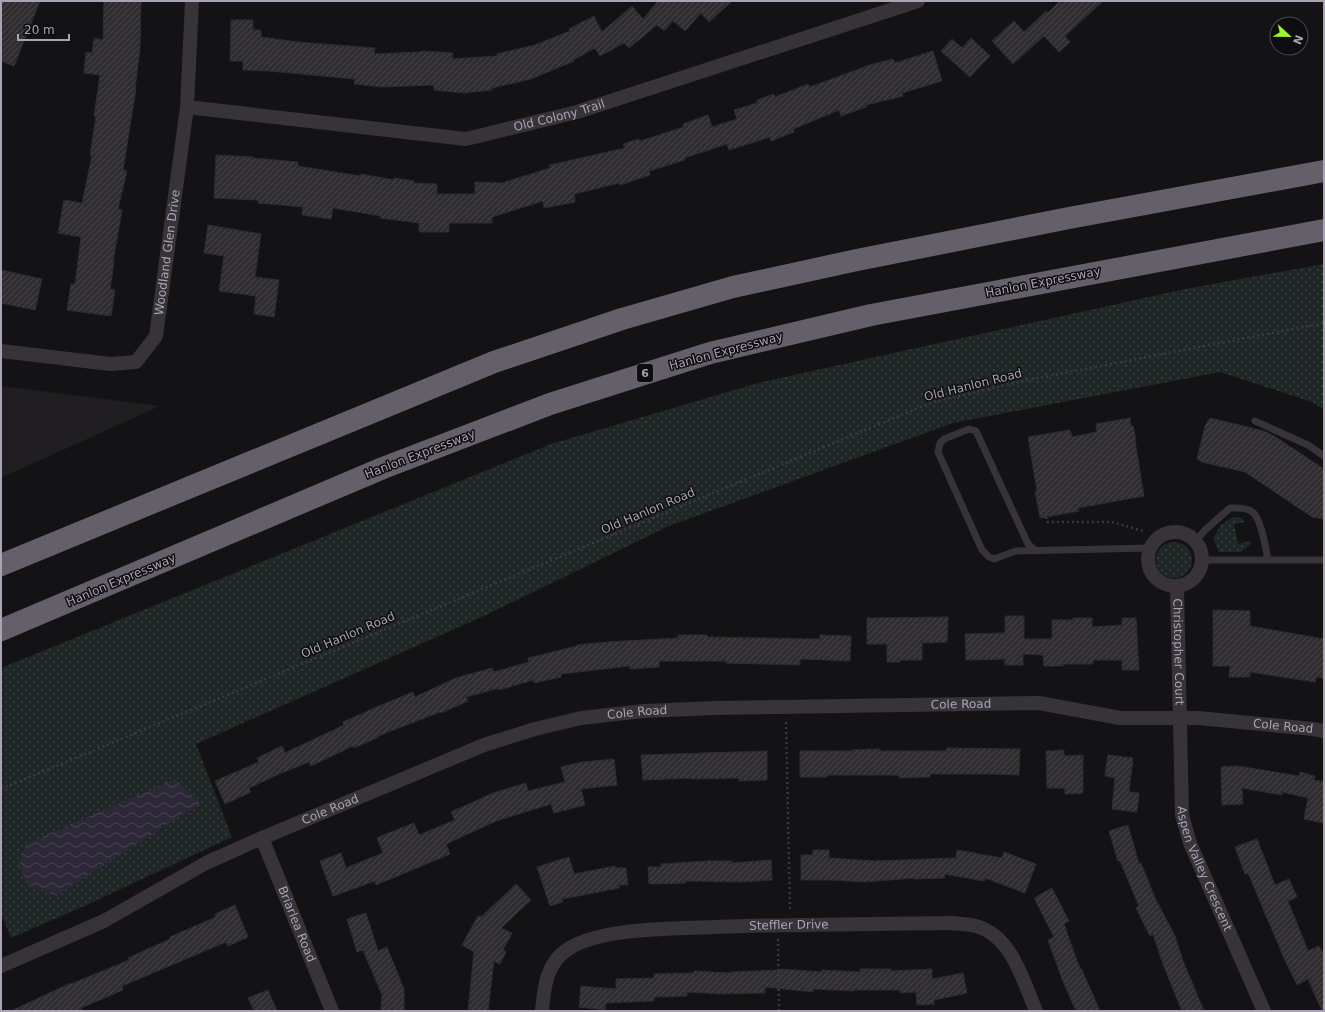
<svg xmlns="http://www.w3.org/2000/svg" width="1325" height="1012" font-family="'DejaVu Sans',sans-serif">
	<defs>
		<pattern id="grass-dots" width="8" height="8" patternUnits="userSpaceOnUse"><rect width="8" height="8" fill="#1e2725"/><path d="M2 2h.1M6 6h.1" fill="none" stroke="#3c4342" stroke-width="1.8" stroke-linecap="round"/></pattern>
		<pattern id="water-waves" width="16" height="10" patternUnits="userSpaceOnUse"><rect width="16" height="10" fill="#2c2838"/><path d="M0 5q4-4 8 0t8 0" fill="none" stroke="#484453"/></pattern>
		<pattern id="building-hatch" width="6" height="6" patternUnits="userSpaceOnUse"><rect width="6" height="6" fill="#2f2d30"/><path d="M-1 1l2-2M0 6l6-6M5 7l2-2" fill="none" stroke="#4a484c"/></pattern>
	</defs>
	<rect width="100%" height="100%" fill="#131214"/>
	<polygon fill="#201e21" points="1,386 160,406 1,478"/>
	<g fill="url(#grass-dots)">
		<polygon points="1324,264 1324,410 1312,402 1220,372 953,423 669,526 486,615 196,744 232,837 91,903 11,938 1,914 1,668 551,444 758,383 1185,289"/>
		<polygon points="1233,517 1242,518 1245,522 1234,524 1238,544 1250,541 1251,544 1241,552 1219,552 1213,538 1222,524"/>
		<circle cx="1174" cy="560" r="18"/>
	</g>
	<polygon fill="url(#water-waves)" points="175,779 201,803 56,896 28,885 19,866 26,844"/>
	<g fill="url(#building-hatch)" stroke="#2f2c30">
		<polygon points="1,1 40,1 14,66 1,61"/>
		<polygon points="104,1 141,2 140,48 135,89 136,89 123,170 127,171 118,209 122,210 113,262 114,262 110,289 115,290 111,316 67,310 71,284 75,284 81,237 58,233 64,200 82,203 92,156 90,155 96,116 94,116 100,75 84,73 86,52 92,53 94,38 103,40"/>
		<polygon points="658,1 732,1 709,22 701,13 685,31 673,21 664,31 657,25 629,48 624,43 600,56 595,48 573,60 574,61 531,79 492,88 492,90 463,93 434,90 434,85 382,87 354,84 355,79 269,71 243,70 243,61 230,61 231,20 253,20 253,30 261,30 261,37 298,42 375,48 374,54 421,52 422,51 453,53 452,59 497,56 497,54 535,45 570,31 569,29 594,16 602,32 632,6 643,19"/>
		<polygon points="1060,1 1103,1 1065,36 1070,42 1059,52 1044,36 1013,64 992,41 1014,21 1024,32 1046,11 1048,13"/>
		<polygon points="971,38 990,56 970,77 941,51 952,39 962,48"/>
		<polygon points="933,51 942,81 902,93 903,96 866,105 866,107 841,116 839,110 793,129 794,132 771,141 770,137 729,150 727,144 684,158 685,160 649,171 650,175 620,185 619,183 574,194 575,202 544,208 543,201 492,217 492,223 449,223 449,232 419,232 419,223 380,218 381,216 333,208 331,219 302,215 303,207 258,203 258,200 214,198 216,155 253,157 253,158 298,162 298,166 360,176 361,174 394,180 394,178 414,181 414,183 437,184 437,194 475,194 475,182 502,183 550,168 550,165 625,148 623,144 639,139 640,141 684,127 683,124 708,115 712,127 737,119 734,110 757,103 757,100 774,94 775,97 808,84 810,87 870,65 893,59 895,63"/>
		<polygon points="208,225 261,234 255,277 279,280 274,317 254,314 256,296 219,291 224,256 204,253"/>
		<polygon points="1,270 42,279 35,310 1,303"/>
		<polygon points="1130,418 1131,426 1133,426 1136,440 1135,441 1144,496 1078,508 1079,511 1040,518 1035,492 1037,491 1028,437 1070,430 1072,437 1097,432 1096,424"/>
		<polygon points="1210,418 1264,431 1274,436 1324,469 1324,519 1312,517 1245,472 1202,462 1197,459 1205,426"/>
		<polygon points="1213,610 1250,611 1250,626 1324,639 1324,678 1316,677 1315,682 1250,672 1250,677 1229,677 1230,666 1213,666"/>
		<polygon points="1005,616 1024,616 1024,639 1052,639 1052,620 1073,620 1073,618 1092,618 1092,627 1122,625 1122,618 1136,618 1139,670 1122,670 1122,660 1093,660 1093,664 1063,664 1063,666 1044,666 1043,655 1023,654 1023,665 1005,665 1005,659 966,660 965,634 1005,633"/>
		<polygon points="948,617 947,642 922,643 922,660 900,660 900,662 887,662 887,644 867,644 867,618"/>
		<polygon points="678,635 707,635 707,637 820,639 820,635 851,636 850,661 800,659 800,665 726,663 726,661 659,661 659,667 630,669 629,666 561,674 561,677 534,683 533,680 499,690 499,688 466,697 468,701 441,713 440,712 378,736 379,737 354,748 353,746 311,766 309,762 279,774 249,788 251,792 225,804 215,781 259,762 257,758 282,746 285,753 344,725 343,722 379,706 413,692 415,697 456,678 492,668 494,672 529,662 528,658 577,646 577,645 607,642 678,638"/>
		<polygon points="947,748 1020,749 1019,775 992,774 930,774 930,777 899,778 899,775 827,775 827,777 800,777 800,751 852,751 852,750 880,749 880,751 947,751"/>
		<polygon points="1064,750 1064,756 1083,755 1083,793 1065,794 1065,788 1047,788 1046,751"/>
		<polygon points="767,751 767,780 739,781 739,778 691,779 691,778 643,780 641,755"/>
		<polygon points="1108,755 1133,758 1129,792 1139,793 1137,812 1112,809 1115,778 1105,776"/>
		<polygon points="614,759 617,785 581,789 585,805 554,813 551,804 496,821 446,844 450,854 376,885 375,881 333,896 320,861 341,853 346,868 383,853 377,838 386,834 414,823 419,835 455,820 451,812 493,793 526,783 528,791 565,782 561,767 583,762"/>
		<polygon points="1238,766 1299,776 1300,772 1315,776 1314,780 1324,782 1324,823 1304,819 1308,798 1282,792 1282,795 1242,788 1243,804 1222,805 1221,767"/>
		<polygon points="1128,825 1139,864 1141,863 1155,898 1175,936 1183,961 1204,1011 1182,1011 1164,967 1153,934 1150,936 1136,908 1139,906 1120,861 1118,861 1109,831"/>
		<polygon points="1257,839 1275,885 1289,879 1297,897 1288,901 1308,951 1319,946 1324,955 1324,1011 1322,1011 1308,979 1297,985 1284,958 1248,873 1245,874 1235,847"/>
		<polygon points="813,850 829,850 829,858 874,861 956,858 957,850 1002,858 1004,852 1036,864 1025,893 985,878 984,881 944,874 945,878 914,879 914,878 864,882 832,880 801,880 801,855 813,855"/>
		<polygon points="569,857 574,874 615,866 615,868 626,868 628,885 619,885 619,888 562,899 563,902 550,906 537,867"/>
		<polygon points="771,860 772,880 741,882 685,881 685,883 649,884 648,867 661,867 661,864 707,861 732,861 732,863"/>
		<polygon points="516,884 531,900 501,928 512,933 503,950 506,952 500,964 494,961 488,1011 468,1011 474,952 462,945 478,916 481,917"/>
		<polygon points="1052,888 1069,921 1064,924 1080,969 1081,968 1100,1011 1076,1011 1062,979 1048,940 1054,937 1034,898"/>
		<polygon points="235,905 248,937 228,946 226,942 122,986 123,990 81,1008 83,1011 11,1011 71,983 71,984 129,960 128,958 170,939 170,937 216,917 215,914"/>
		<polygon points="366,913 378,951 387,947 404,989 404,1011 381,1011 382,995 363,950 357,952 347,919"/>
		<polygon points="781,969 822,972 822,970 860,972 860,969 891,969 891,971 932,969 932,979 963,973 967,993 934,1000 934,1004 917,1005 916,992 900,993 900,990 853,990 853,991 813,989 813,992 765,987 765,993 722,994 687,992 687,996 654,997 654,1001 606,1003 605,1010 579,1007 581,986 616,989 616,979 654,978 654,974 694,973 694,971 731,973 731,972 781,970"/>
		<polygon points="268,990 277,1011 254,1011 248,998"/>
	</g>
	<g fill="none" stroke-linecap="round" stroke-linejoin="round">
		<g stroke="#3c3940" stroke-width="2.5" stroke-dasharray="2 3" stroke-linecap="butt">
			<polyline points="1046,517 1047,522 1112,522 1143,531"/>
			<polyline points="786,722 790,909"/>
			<polyline points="1,789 930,403 1023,381 1324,323"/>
			<polyline points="778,939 779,1011"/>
		</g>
		<g stroke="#373339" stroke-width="7">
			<polyline points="1255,421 1308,445 1324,456"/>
			<path d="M1196,541L1205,530L1230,508C1236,508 1245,507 1251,511C1261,516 1266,549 1268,560H1202"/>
			<polyline points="1036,551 1028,544 976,431 969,429 944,439 940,443 938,452 982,550 989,557 994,559 1016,551 1150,548"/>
			<polyline points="1268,560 1324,560"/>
		</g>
		<g stroke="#373339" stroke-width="14">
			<path id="s1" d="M187,107L466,139L577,112L918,1"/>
			<path id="s2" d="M1,351L110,364L136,362L156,336L187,107L192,1"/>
			<circle cx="1175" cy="559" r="27"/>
			<path id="s3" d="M1177,587L1182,815L1190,843L1264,1011"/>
			<path id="s4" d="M262,838L332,1011"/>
			<path id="s5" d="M1,966L104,921L206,863L262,838L484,745L535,729L581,718L644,711L714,708L1039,703L1120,718H1198L1313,729L1324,731"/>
			<path id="s6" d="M542,1011C544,988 546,963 568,949C603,927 674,929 716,927C794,924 873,924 951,923C959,924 968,924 976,926C1012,936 1023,981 1036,1011"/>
		</g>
		<g stroke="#655f6a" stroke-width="22">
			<polyline points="1,565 494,362 622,319 733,287 857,260 1069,218 1324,171"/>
			<polyline points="1,630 383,468 550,404 710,353 871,315 1324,230"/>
		</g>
	</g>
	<g text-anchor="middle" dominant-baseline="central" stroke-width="3" stroke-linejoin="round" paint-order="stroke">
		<rect fill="#0e0d0f" stroke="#7c7683" stroke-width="1" x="637" y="364" width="16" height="18" rx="3"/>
		<g font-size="11" font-weight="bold" fill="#aba3b5">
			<text x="645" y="373">6</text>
		</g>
		<g font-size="12" fill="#aba3b5" stroke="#0e0d0f">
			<text stroke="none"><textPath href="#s1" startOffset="377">Old Colony Trail</textPath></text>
			<text stroke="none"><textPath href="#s2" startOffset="253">Woodland Glen Drive</textPath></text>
			<text transform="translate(1043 282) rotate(-11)">Hanlon Expressway</text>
			<text transform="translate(726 351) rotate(-15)">Hanlon Expressway</text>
			<text transform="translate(973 385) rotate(-14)">Old Hanlon Road</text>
			<text transform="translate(420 454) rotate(-21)">Hanlon Expressway</text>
			<text transform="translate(648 511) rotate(-23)">Old Hanlon Road</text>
			<text transform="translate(121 580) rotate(-23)">Hanlon Expressway</text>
			<text transform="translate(348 635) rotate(-23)">Old Hanlon Road</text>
			<text stroke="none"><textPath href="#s3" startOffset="65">Christopher Court</textPath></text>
			<text stroke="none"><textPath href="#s5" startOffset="1013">Cole Road</textPath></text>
			<text stroke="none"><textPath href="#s5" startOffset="689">Cole Road</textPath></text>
			<text stroke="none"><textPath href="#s5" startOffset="1337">Cole Road</textPath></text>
			<text stroke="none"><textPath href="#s5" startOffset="365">Cole Road</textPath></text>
			<text stroke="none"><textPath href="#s3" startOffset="286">Aspen Valley Crescent</textPath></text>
			<text stroke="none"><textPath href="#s4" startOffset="93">Briarlea Road</textPath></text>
			<text stroke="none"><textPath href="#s6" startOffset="294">Steffler Drive</textPath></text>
		</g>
	</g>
	<rect width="1325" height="1012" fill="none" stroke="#aba3b5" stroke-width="4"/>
	<g transform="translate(1289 36) rotate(112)"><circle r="19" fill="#0e0d0f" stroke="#4d4951"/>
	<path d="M0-3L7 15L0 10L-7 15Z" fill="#9cf727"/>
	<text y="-6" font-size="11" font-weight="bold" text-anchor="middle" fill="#aba3b5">N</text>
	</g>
	<path d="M18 34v6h51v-6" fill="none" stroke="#aba3b5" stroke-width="2"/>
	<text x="24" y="34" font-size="12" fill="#aba3b5" stroke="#0e0d0f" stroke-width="3" paint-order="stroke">20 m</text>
</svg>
